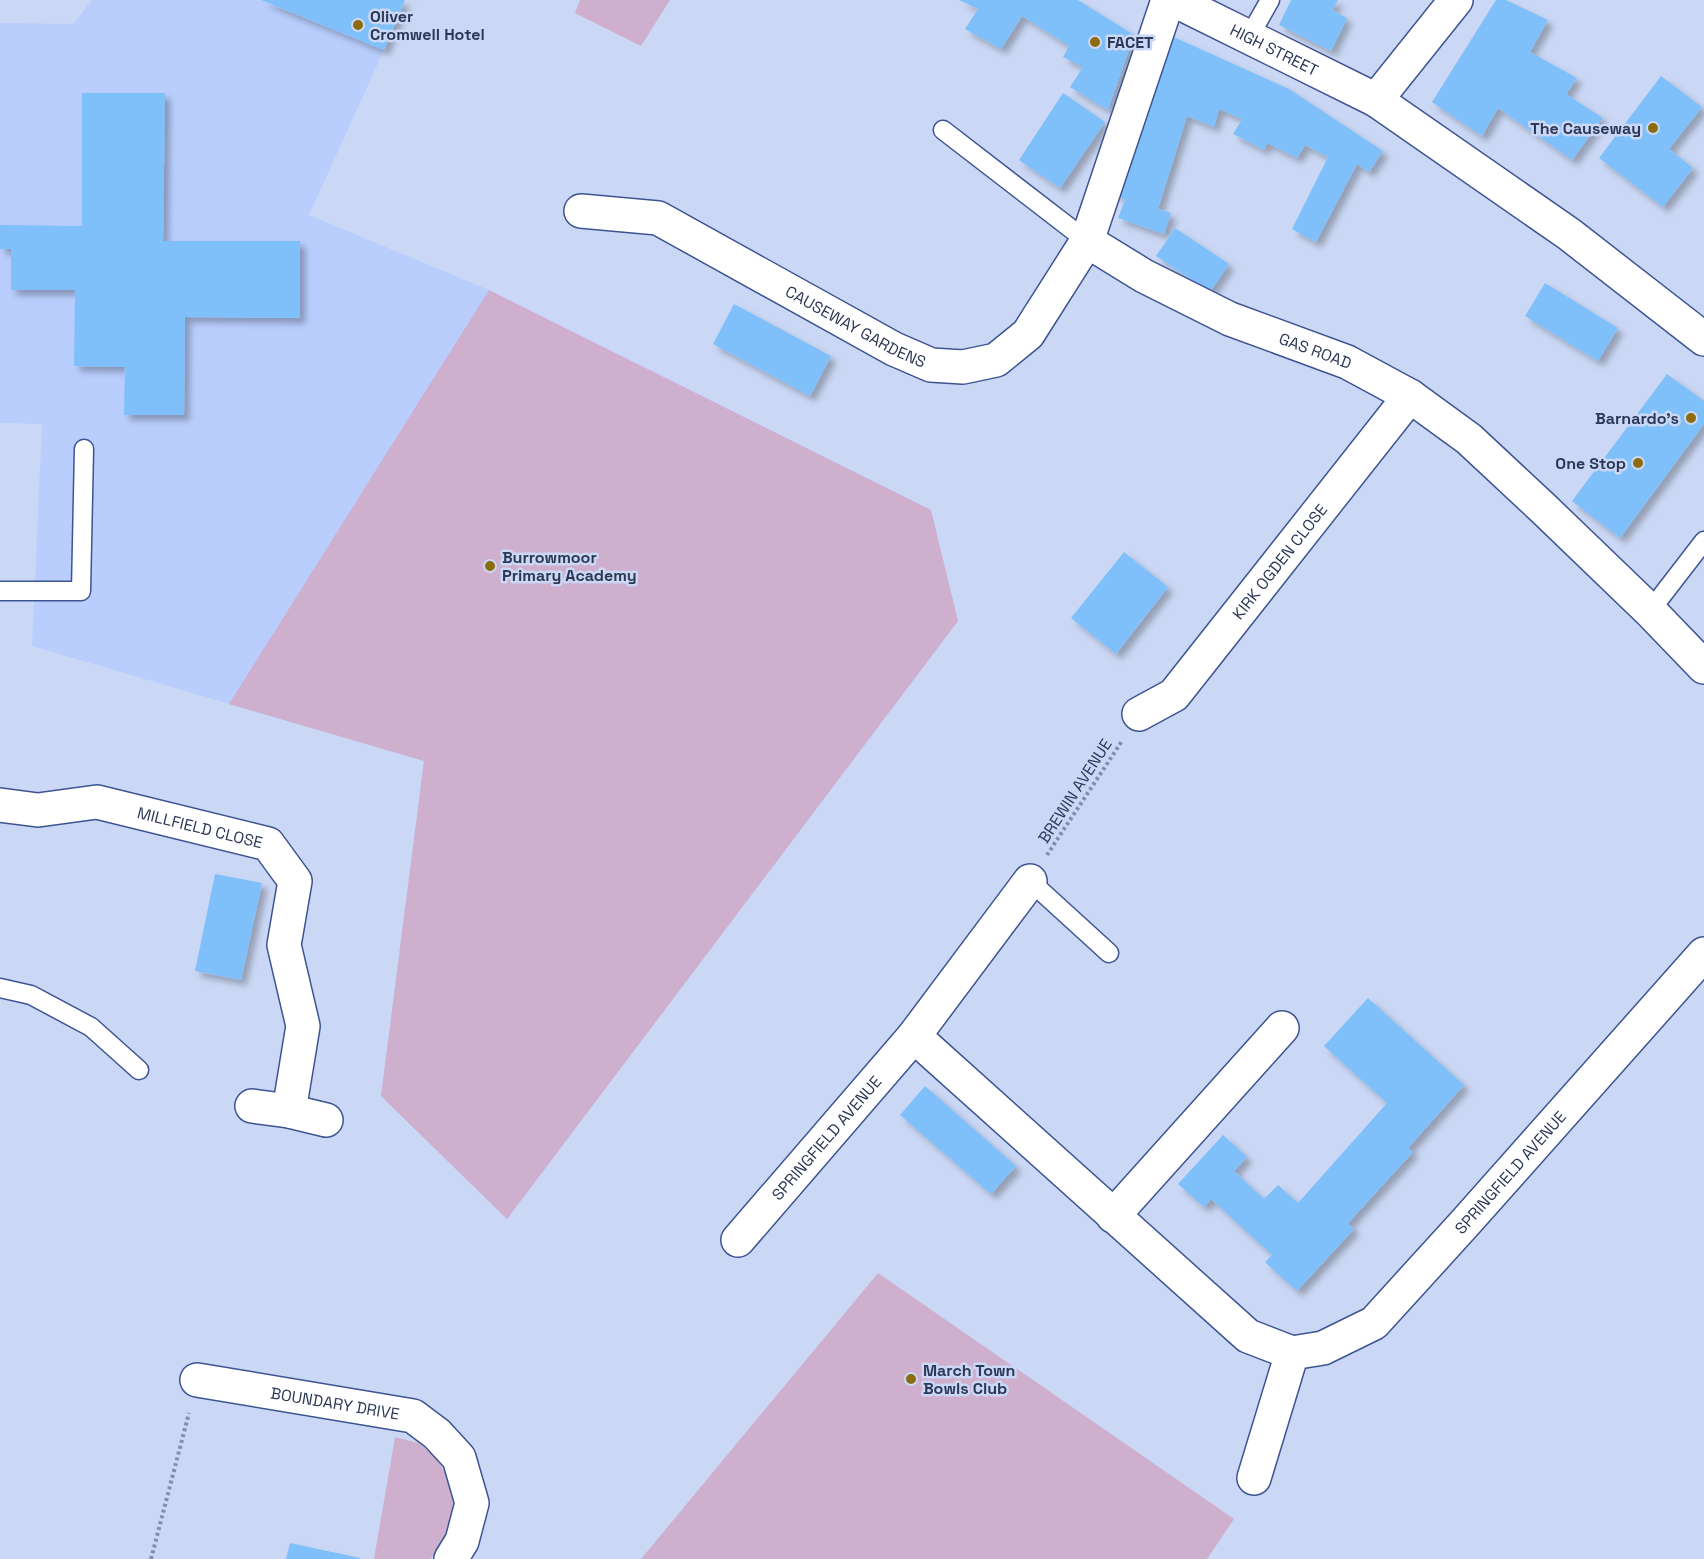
<svg xmlns="http://www.w3.org/2000/svg" width="1704" height="1559" font-family="'Space Grotesk',sans-serif">
	<defs>
		<filter id="shadow"><feDropShadow dx="5.5" dy="5.5" stdDeviation="3" flood-color="#0004"/></filter>
	</defs>
	<rect width="100%" height="100%" fill="#cbd8f5"/>
	<polygon fill="#b9cefd" points="92,0 260,0 384,50 309,215 489,290 931,510 958,621 507,1219 381,1096 424,761 32,646 42,424 0,423 0,23 73,24"/>
	<g fill="#cfafce">
		<polygon points="580,0 670,0 641,46 575,13"/>
		<polygon points="489,290 931,510 958,621 507,1219 381,1096 424,761 229,704"/>
		<polygon points="878,1273 1234,1519 1207,1559 641,1559"/>
		<polygon points="395,1437 418,1443 434,1455 448,1477 456,1508 442,1544 431,1559 374,1559"/>
	</g>
	<g fill="#7fc0fa" filter="url(#shadow)">
		<polygon points="261,0 405,0 384,50"/>
		<polygon points="959,0 1078,0 1134,35 1108,110 1070,87 1083,67 1063,57 1069,46 1022,16 1001,49 965,29 978,9"/>
		<polygon points="1291,0 1338,0 1332,10 1347,18 1331,51 1279,25"/>
		<polygon points="1496,0 1506,0 1548,20 1530,52 1577,78 1566,94 1603,118 1572,160 1498,108 1482,136 1432,102"/>
		<polygon points="1167,34 1289,89 1383,151 1369,172 1357,164 1316,242 1292,229 1328,157 1305,145 1297,158 1267,143 1264,150 1233,134 1242,119 1219,109 1214,127 1187,116 1158,209 1171,213 1164,234 1118,218 1125,200 1114,193"/>
		<polygon points="1661,76 1702,107 1669,149 1693,168 1663,207 1599,158"/>
		<polygon points="82,93 165,93 163,241 300,241 300,318 185,317 184,415 124,415 125,367 74,366 75,290 11,290 11,249 0,249 0,225 82,226"/>
		<polygon points="1063,93 1105,122 1060,188 1019,160"/>
		<polygon points="1175,228 1229,264 1210,292 1156,256"/>
		<polygon points="1545,283 1618,328 1598,361 1525,316"/>
		<polygon points="734,304 831,356 810,396 713,344"/>
		<polygon points="1667,374 1704,401 1704,424 1620,538 1572,501"/>
		<polygon points="1124,552 1168,587 1116,654 1071,618"/>
		<polygon points="215,874 262,883 241,980 195,971"/>
		<polygon points="1368,998 1464,1085 1408,1148 1413,1152 1348,1223 1354,1229 1297,1291 1265,1262 1272,1255 1211,1199 1204,1207 1178,1184 1223,1135 1247,1157 1234,1171 1264,1199 1278,1185 1298,1203 1387,1103 1324,1046"/>
		<polygon points="925,1086 1016,1166 991,1194 900,1115"/>
		<polygon points="290,1543 360,1558 360,1559 286,1559"/>
	</g>
	<g fill="none" stroke-linecap="round" stroke-linejoin="round">
		<g stroke="#3d5493" stroke-width="21">
			<g id="lane">
				<polyline points="1249,37 1270,0"/>
				<polyline points="943,130 1087,241"/>
				<polyline points="0,591 81,591 84,449"/>
				<polyline points="1650,611 1704,541"/>
				<polyline points="1030,881 1109,953"/>
				<polyline points="0,988 31,995 91,1027 139,1070"/>
			</g>
		</g>
		<g stroke="#3d5493" stroke-width="36">
			<g id="street">
				<path id="s1" d="M581,211L658,218L894,349L931,365L963,367L996,360L1028,334L1087,241L1168,0"/>
				<path id="s2" d="M1087,241L1144,276L1230,319L1347,362L1410,396L1469,439L1544,509L1650,611L1704,667"/>
				<path id="s3" d="M1139,714L1174,695L1410,396"/>
				<path id="s4" d="M0,805L38,810L97,802L268,844L295,881L284,945L303,1026L289,1111"/>
				<polyline points="914,1036 1248,1336 1292,1353"/>
				<polyline points="252,1106 289,1111 326,1120"/>
				<polyline points="1113,1216 1282,1028"/>
				<path id="s5" d="M738,1240L914,1036L1030,881"/>
				<path id="s6" d="M197,1380L413,1416L437,1434L459,1458L472,1503L462,1541L451,1559"/>
				<path id="s7" d="M1254,1478L1292,1353L1323,1348L1374,1323L1465,1223L1704,954"/>
			</g>
		</g>
		<g stroke="#3d5493" stroke-width="36">
			<g id="secondary">
				<path id="s8" d="M1174,0L1376,100L1569,234L1704,339"/>
				<polyline points="1376,100 1456,0"/>
			</g>
		</g>
		<g stroke="#828eab" stroke-width="4" stroke-dasharray="3 3" stroke-linecap="butt">
			<polyline points="1047,855 1122,741"/>
			<polyline points="151,1559 189,1413"/>
		</g>
		<use href="#lane" stroke="#fff" stroke-width="18"/>
		<use href="#street" stroke="#fff" stroke-width="33"/>
		<use href="#secondary" stroke="#fff" stroke-width="33"/>
	</g>
	<g fill="#8c6c0e" stroke="#cbd8f5" stroke-width="2">
		<circle cx="358" cy="25" r="6"/>
		<circle cx="1095" cy="42" r="6"/>
		<circle cx="1653" cy="128" r="6"/>
		<circle cx="1691" cy="418" r="6"/>
		<circle cx="1638" cy="463" r="6"/>
		<circle cx="490" cy="566" r="6"/>
		<circle cx="911" cy="1379" r="6"/>
	</g>
	<g text-anchor="middle" dominant-baseline="central" stroke-width="5" stroke-linejoin="round" paint-order="stroke">
		<g font-size="16" font-weight="bold" fill="#2c3855" stroke="#cbd8f5" text-anchor="start">
			<text x="370" y="16">Oliver<tspan x="370" dy="18">Cromwell Hotel</tspan></text>
			<text x="1107" y="42">FACET</text>
			<text x="1641" y="128" text-anchor="end">The Causeway</text>
			<text x="1679" y="418" text-anchor="end">Barnardo's</text>
			<text x="1626" y="463" text-anchor="end">One Stop</text>
			<text x="502" y="557">Burrowmoor<tspan x="502" dy="18">Primary Academy</tspan></text>
			<text x="923" y="1370">March Town<tspan x="923" dy="18">Bowls Club</tspan></text>
		</g>
		<g font-size="16" fill="#2c3855" stroke="#cbd8f5">
			<text stroke="none"><textPath href="#s8" startOffset="112">HIGH STREET</textPath></text>
			<text stroke="none"><textPath href="#s1" startOffset="303">CAUSEWAY GARDENS</textPath></text>
			<text stroke="none"><textPath href="#s2" startOffset="254">GAS ROAD</textPath></text>
			<text stroke="none"><textPath href="#s3" startOffset="210">KIRK OGDEN CLOSE</textPath></text>
			<text transform="translate(1075 791) rotate(-57)">BREWIN AVENUE</text>
			<text stroke="none"><textPath href="#s4" startOffset="204">MILLFIELD CLOSE</textPath></text>
			<text stroke="none"><textPath href="#s5" startOffset="135">SPRINGFIELD AVENUE</textPath></text>
			<text stroke="none"><textPath href="#s7" startOffset="422">SPRINGFIELD AVENUE</textPath></text>
			<text stroke="none"><textPath href="#s6" startOffset="140">BOUNDARY DRIVE</textPath></text>
		</g>
	</g>
</svg>
